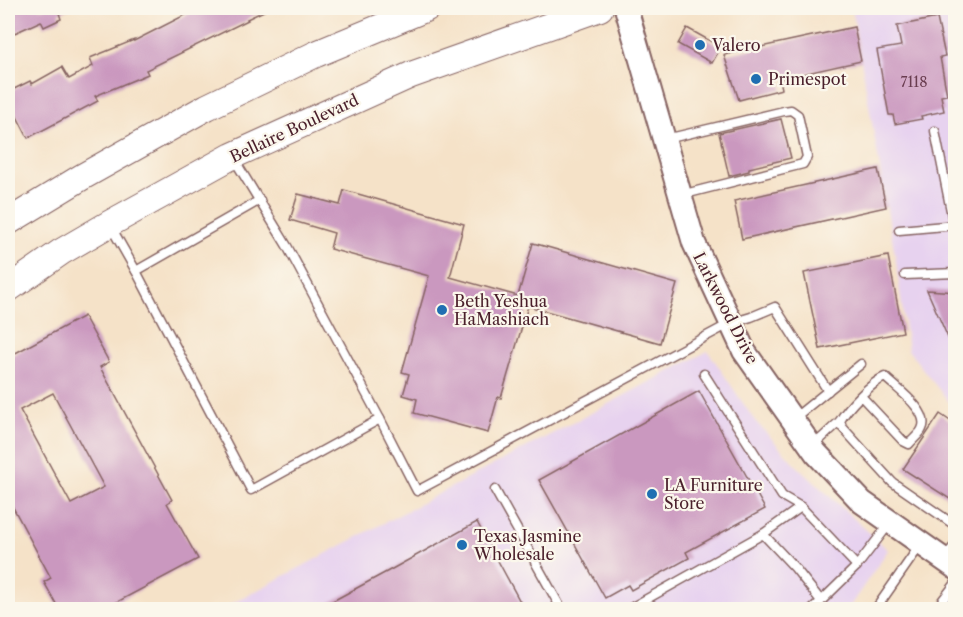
<svg xmlns="http://www.w3.org/2000/svg" width="963" height="617" font-family="'Libre Caslon Text',serif">
	<rect width="100%" height="100%" fill="#fbf7ec"/>
	<filter id="ink" filterUnits="userSpaceOnUse"><feTurbulence type="fractalNoise" baseFrequency=".0167" numOctaves="2"/><feDisplacementMap in="SourceGraphic" scale="12" xChannelSelector="R" yChannelSelector="G"/><feConvolveMatrix kernelMatrix="1 2 1 2 8 2 1 2 1" color-interpolation-filters="sRGB"/></filter>
	<filter id="wash" filterUnits="userSpaceOnUse"><feTurbulence type="fractalNoise" baseFrequency=".008" numOctaves="4" result="noise"/><feDisplacementMap in="SourceGraphic" scale="24" xChannelSelector="R" yChannelSelector="G"/><feGaussianBlur stdDeviation="1.35" result="paint"/><feColorMatrix in="noise" values="0 0 0 0 0 0 0 0 0 0 0 0 0 0 0 0 0 1.4 0 .05"/><feComposite in="paint" operator="in"/></filter>
	<g filter="url(#wash)">
		<rect width="100%" height="100%" fill="#f5e2c8"/>
		<g fill="#e7d2ef">
			<polygon points="852,8 955,8 955,410 908,350 895,255"/>
			<polygon points="708,351 755,421 799,468 888,550 848,609 220,610"/>
		</g>
		<g id="blocks">
			<g fill="#ca98bf" fill-rule="evenodd">
				<polygon points="8,8 71,8 59,13 61,19 44,27 41,21 8,36"/>
				<polygon points="191,8 270,8 247,19 248,20 146,70 148,74 95,96 98,101 28,138 12,107 8,109 8,92 30,81 32,84 62,67 69,79 93,66 90,58 134,40 134,41 193,11"/>
				<polygon points="937,18 945,56 940,57 947,95 941,96 944,111 921,116 922,119 895,124 893,115 889,115 877,50 901,46 897,26"/>
				<polygon points="854,27 861,61 780,79 782,89 739,100 724,55"/>
				<polygon points="687,28 721,47 712,63 678,44"/>
				<polygon points="781,119 791,158 749,168 749,171 729,176 719,133"/>
				<polygon points="878,169 886,207 742,239 734,201"/>
				<polygon points="344,190 464,224 450,277 518,296 533,243 677,284 660,343 528,306 501,398 498,397 488,433 414,413 417,399 403,395 409,374 402,372 429,276 330,249 334,233 290,220 298,194 340,205"/>
				<polygon points="888,256 903,332 820,349 804,273"/>
				<polygon points="927,290 956,292 956,356"/>
				<path d="M84,316L109,362L100,367L172,500L167,503L198,559L104,609H59L44,582L51,578L8,498V357ZM53,393L104,487L71,504L20,410Z"/>
				<polygon points="699,391 765,509 686,552 689,558 631,590 628,585 605,598 539,480"/>
				<polygon points="940,414 956,425 956,503 903,469"/>
				<polygon points="477,522 524,609 318,609 392,569"/>
			</g>
		</g>
	</g>
	<g filter="url(#ink)">
		<use href="#blocks" fill-opacity="0" stroke="#866362" stroke-width="1.5"/>
		<g fill="none" stroke-linecap="round" stroke-linejoin="round">
			<g stroke="#866362" stroke-width="11">
				<g id="lane">
					<polyline points="935,131 954,226"/>
					<polyline points="666,139 784,111 791,110 798,115 807,157 803,164 681,195"/>
					<polyline points="234,159 287,246 380,419 417,491 731,323 751,317 775,307 828,391"/>
					<polyline points="111,227 136,271 251,490 380,419"/>
					<polyline points="899,230 956,225"/>
					<polyline points="136,271 260,200"/>
					<polyline points="905,275 956,273"/>
					<polyline points="704,374 782,496 801,507 857,566"/>
					<path d="M861,396L903,441L909,444C913,439 920,434 922,429C931,412 896,388 885,377C872,382 847,408 840,421L842,427L892,482L956,526"/>
					<polyline points="793,419 861,364"/>
					<polyline points="812,447 840,421"/>
					<polyline points="495,490 562,610"/>
					<polyline points="763,534 795,568 821,601"/>
					<polyline points="943,559 956,544"/>
					<polyline points="627,610 763,534 801,507"/>
					<polyline points="812,610 857,566 890,523"/>
					<polyline points="875,610 921,544"/>
					<polyline points="935,610 956,583"/>
				</g>
			</g>
			<g stroke="#866362" stroke-width="26">
				<polyline id="secondary" points="626,8 694,243 744,351 816,453 862,502 956,568"/>
			</g>
			<g stroke="#866362" stroke-width="28">
				<g id="primary">
					<polyline points="8,222 82,177 207,107 316,54 427,8"/>
					<polyline points="8,289 61,252 109,224 232,156 411,75 600,8"/>
				</g>
			</g>
			<use href="#lane" stroke="#fff" stroke-width="8"/>
			<use href="#secondary" stroke="#fff" stroke-width="22"/>
			<use href="#primary" stroke="#fff" stroke-width="26"/>
		</g>
	</g>
	<g fill="#1f6fb2" stroke="#fbf7ec" stroke-width="2">
		<circle cx="700" cy="45" r="6"/>
		<circle cx="756" cy="79" r="6"/>
		<circle cx="442" cy="310" r="6"/>
		<circle cx="652" cy="494" r="6"/>
		<circle cx="462" cy="545" r="6"/>
	</g>
	<g text-anchor="middle" dominant-baseline="central" stroke-width="4.5" stroke-linejoin="round" paint-order="stroke">
		<g font-size="14" fill="#6a3d50">
			<text x="914" y="82">7118</text>
		</g>
		<g font-size="16" fill="#4a1f2b" stroke="#fbf7ec" text-anchor="start">
			<text x="712" y="45">Valero</text>
			<text x="768" y="79">Primespot</text>
			<text x="454" y="301">Beth Yeshua<tspan x="454" dy="18">HaMashiach</tspan></text>
			<text x="664" y="485">LA Furniture<tspan x="664" dy="18">Store</tspan></text>
			<text x="474" y="536">Texas Jasmine<tspan x="474" dy="18">Wholesale</tspan></text>
		</g>
		<g font-size="16" fill="#4a1f2b" stroke="#fbf7ec">
			<text transform="translate(294 128) rotate(-25)">Bellaire Boulevard</text>
			<text transform="translate(726 308) rotate(63)">Larkwood Drive</text>
		</g>
	</g>
	<rect width="963" height="617" fill="none" stroke="#fbf7ec" stroke-width="30"/>
</svg>
